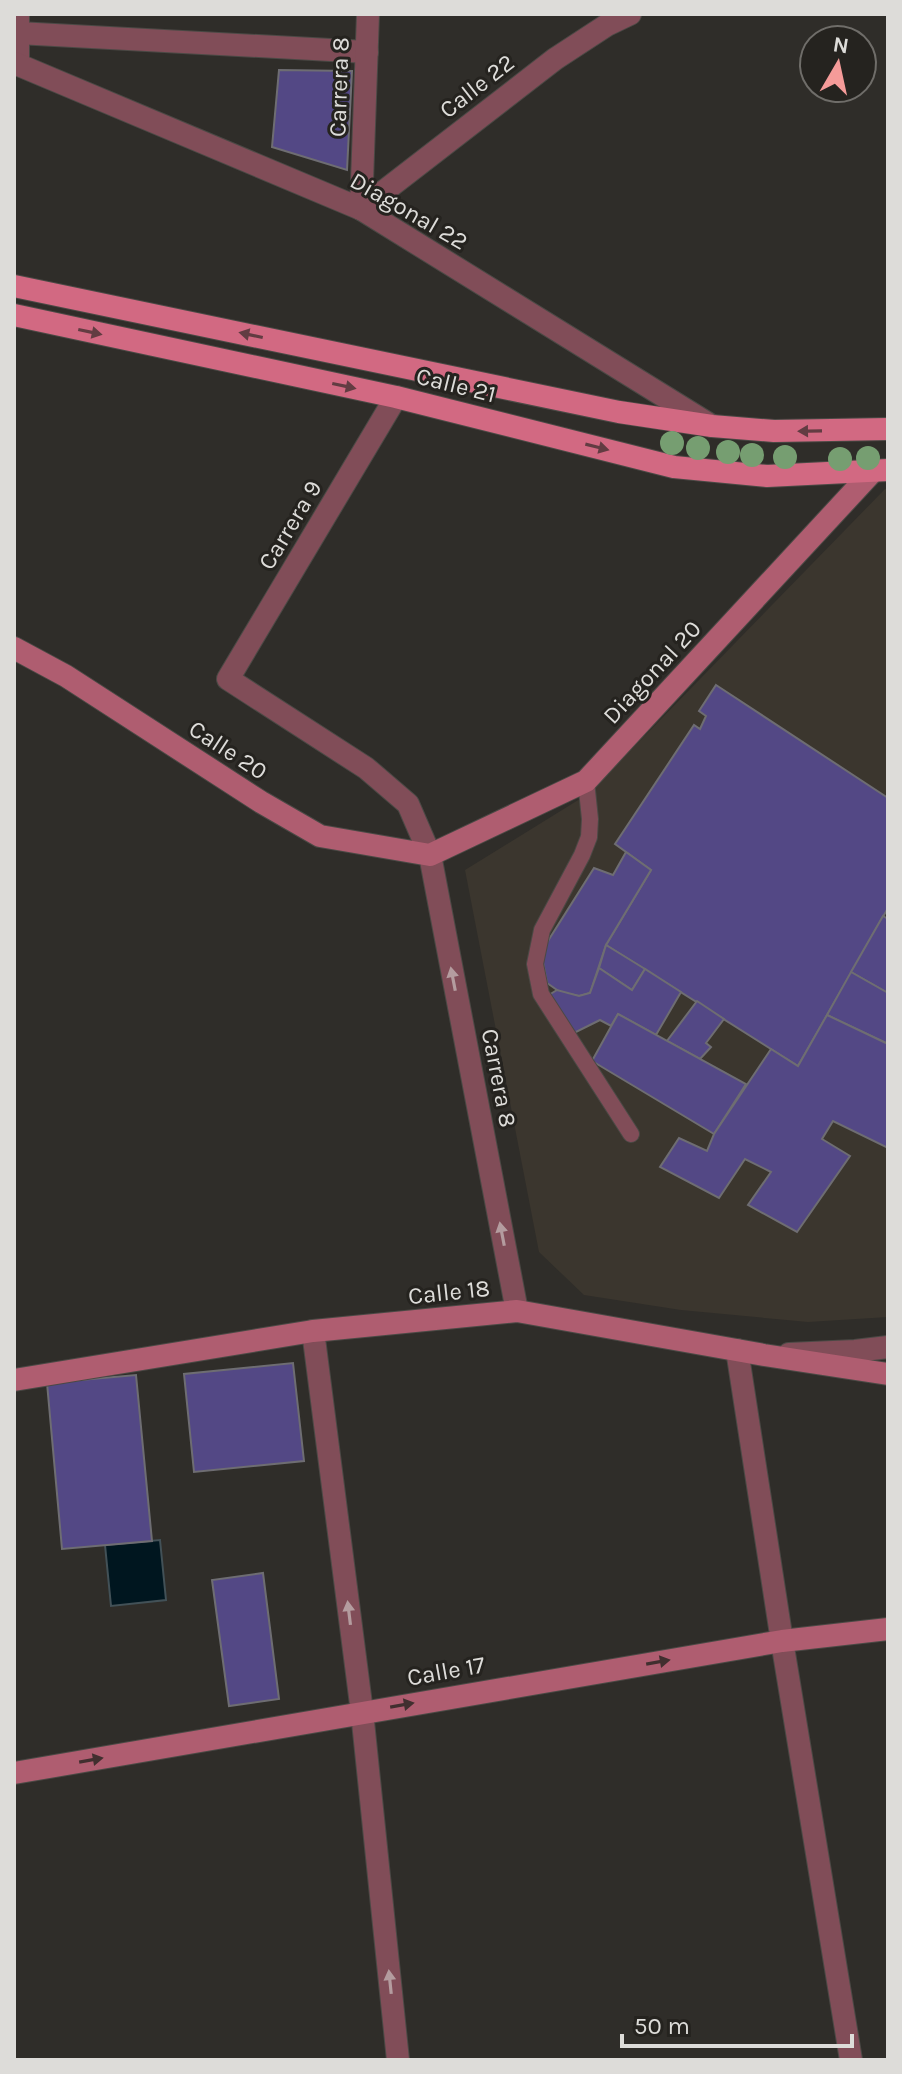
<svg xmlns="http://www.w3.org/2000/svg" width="902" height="2074" font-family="Karla,sans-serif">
	<rect width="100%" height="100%" fill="#2f2d29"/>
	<polygon fill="#3b362e" points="885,489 888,489 888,1317 808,1322 681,1310 584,1295 539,1252 465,870 588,794"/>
	<polygon fill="#00161f" stroke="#425157" stroke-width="2" points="160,1540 166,1600 111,1606 105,1545"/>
	<g fill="#534885" stroke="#6e6d72" stroke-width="2">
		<polygon points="279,70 352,71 347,170 272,147"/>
		<polygon points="716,685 888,798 888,908 798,1066 606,945 651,870 615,844 694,725 700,729 706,716 699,711"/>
		<polygon points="626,852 651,870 606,945 590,993 579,996 560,992 547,983 541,952 594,868 613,875"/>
		<polygon points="883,916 888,919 888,993 851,972"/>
		<polygon points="606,945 645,969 632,990 599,968"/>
		<polygon points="599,968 632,990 645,969 681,992 656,1035 618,1014 611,1026 600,1020 568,1036 544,998 557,990 579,996 590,993"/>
		<polygon points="851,972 888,993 888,1044 827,1015"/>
		<polygon points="697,1001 724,1019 706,1043 711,1047 700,1059 667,1041"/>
		<polygon points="618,1014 746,1084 714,1134 592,1061"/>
		<polygon points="827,1015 888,1044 888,1148 833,1121 822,1139 850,1156 797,1232 748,1205 771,1172 745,1159 719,1198 660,1167 679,1138 707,1151 714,1134 771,1049 798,1066"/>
		<polygon points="293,1363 304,1461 194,1472 184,1374"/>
		<polygon points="136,1375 152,1541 62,1549 47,1383"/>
		<polygon points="263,1573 279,1699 229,1706 212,1580"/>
	</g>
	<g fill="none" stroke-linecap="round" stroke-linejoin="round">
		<g stroke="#4b4945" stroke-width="18">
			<polyline id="service" points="586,781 590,819 589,837 582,855 542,930 535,964 541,994 631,1134"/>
		</g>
		<g stroke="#4b4945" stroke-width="24">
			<polyline id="pedestrian" points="18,33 367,52"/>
		</g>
		<g stroke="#4b4945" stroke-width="24">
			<g id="minor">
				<polyline points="18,65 18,14"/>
				<polyline points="361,209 555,59 607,25 630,14"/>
				<polyline points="361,209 368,14"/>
				<polyline points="396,397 228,679 366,768 408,804 430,855 517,1311"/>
				<polyline points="313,1331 362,1712 398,2060"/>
			</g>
		</g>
		<g stroke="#4b4945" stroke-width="24">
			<g id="tertiary">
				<polyline points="14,63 361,209 712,426"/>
				<polyline points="737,1350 782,1641 851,2060"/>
				<polyline points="789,1354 855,1351 888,1347"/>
			</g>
		</g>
		<g stroke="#4b4945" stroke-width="24">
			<g id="secondary">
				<polyline points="14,648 66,676 261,802 320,836 430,855 586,781 873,471"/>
				<polyline points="14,1380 313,1331 517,1311 764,1355 888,1374"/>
				<polyline points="14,1773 782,1641 888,1629"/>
			</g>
		</g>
		<g stroke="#4b4945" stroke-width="24">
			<g id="primary">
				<polyline points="14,286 619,412 712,426 774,431 888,429"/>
				<polyline points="14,315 396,397 674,467 767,476 888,470"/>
			</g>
		</g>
		<use href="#service" stroke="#814d58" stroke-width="16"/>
		<use href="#pedestrian" stroke="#814d58" stroke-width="22"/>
		<use href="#minor" stroke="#814d58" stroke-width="22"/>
		<use href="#tertiary" stroke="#814d58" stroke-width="22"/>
		<use href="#secondary" stroke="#af5d70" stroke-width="22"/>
		<use href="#primary" stroke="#d26982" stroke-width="22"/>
	</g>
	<g fill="#769e71">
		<circle cx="672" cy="443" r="12"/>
		<circle cx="698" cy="448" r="12"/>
		<circle cx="728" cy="452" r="12"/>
		<circle cx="752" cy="455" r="12"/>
		<circle cx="785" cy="457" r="12"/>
		<circle cx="868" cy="458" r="12"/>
		<circle cx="840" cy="459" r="12"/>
	</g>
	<defs><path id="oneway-solid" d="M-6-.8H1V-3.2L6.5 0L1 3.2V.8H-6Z" transform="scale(2)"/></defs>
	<g fill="#623c42">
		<use href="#oneway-solid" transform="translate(90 332) rotate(12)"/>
		<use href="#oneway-solid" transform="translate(251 335) rotate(-168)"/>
		<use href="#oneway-solid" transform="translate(344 386) rotate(12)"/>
		<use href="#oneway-solid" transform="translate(810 431) rotate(179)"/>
		<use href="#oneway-solid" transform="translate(597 447) rotate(14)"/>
	</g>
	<g fill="#b49c9f">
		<use href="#oneway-solid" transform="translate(453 979) rotate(-101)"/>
		<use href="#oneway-solid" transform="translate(502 1234) rotate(-101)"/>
		<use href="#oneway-solid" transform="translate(349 1613) rotate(-97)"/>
		<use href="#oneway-solid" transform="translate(390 1982) rotate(-96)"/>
	</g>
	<g fill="#412f2f">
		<use href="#oneway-solid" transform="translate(658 1662) rotate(-10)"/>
		<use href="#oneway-solid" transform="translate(402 1705) rotate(-10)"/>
		<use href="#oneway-solid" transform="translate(91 1760) rotate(-10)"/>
	</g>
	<g text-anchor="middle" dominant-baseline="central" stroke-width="6" stroke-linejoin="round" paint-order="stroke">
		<g font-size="24" fill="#dddcd9" stroke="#25231f">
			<text transform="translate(477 86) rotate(-38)">Calle 22</text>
			<text transform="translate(339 87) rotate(-88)">Carrera 8</text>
			<text transform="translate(409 211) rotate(30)">Diagonal 22</text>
			<text transform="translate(456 385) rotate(14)">Calle 21</text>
			<text transform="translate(290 525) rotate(-59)">Carrera 9</text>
			<text transform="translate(652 672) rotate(-47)">Diagonal 20</text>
			<text transform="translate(228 750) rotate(33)">Calle 20</text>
			<text transform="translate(499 1078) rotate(79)">Carrera 8</text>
			<text transform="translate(449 1292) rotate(-6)">Calle 18</text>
			<text transform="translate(446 1671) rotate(-10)">Calle 17</text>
		</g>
	</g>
	<rect width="902" height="2074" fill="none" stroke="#dddcd9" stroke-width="32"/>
	<g transform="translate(838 64) rotate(9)"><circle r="38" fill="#25231f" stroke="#6f6d69" stroke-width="2"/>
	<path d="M0-6L14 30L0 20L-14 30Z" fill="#f59b99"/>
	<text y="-12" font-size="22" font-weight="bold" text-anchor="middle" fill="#dddcd9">N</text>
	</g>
	<path d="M622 2034v12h230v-12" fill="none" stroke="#dddcd9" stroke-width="4"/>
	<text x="634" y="2034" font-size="24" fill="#dddcd9" stroke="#25231f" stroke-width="6" paint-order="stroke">50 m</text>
</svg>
